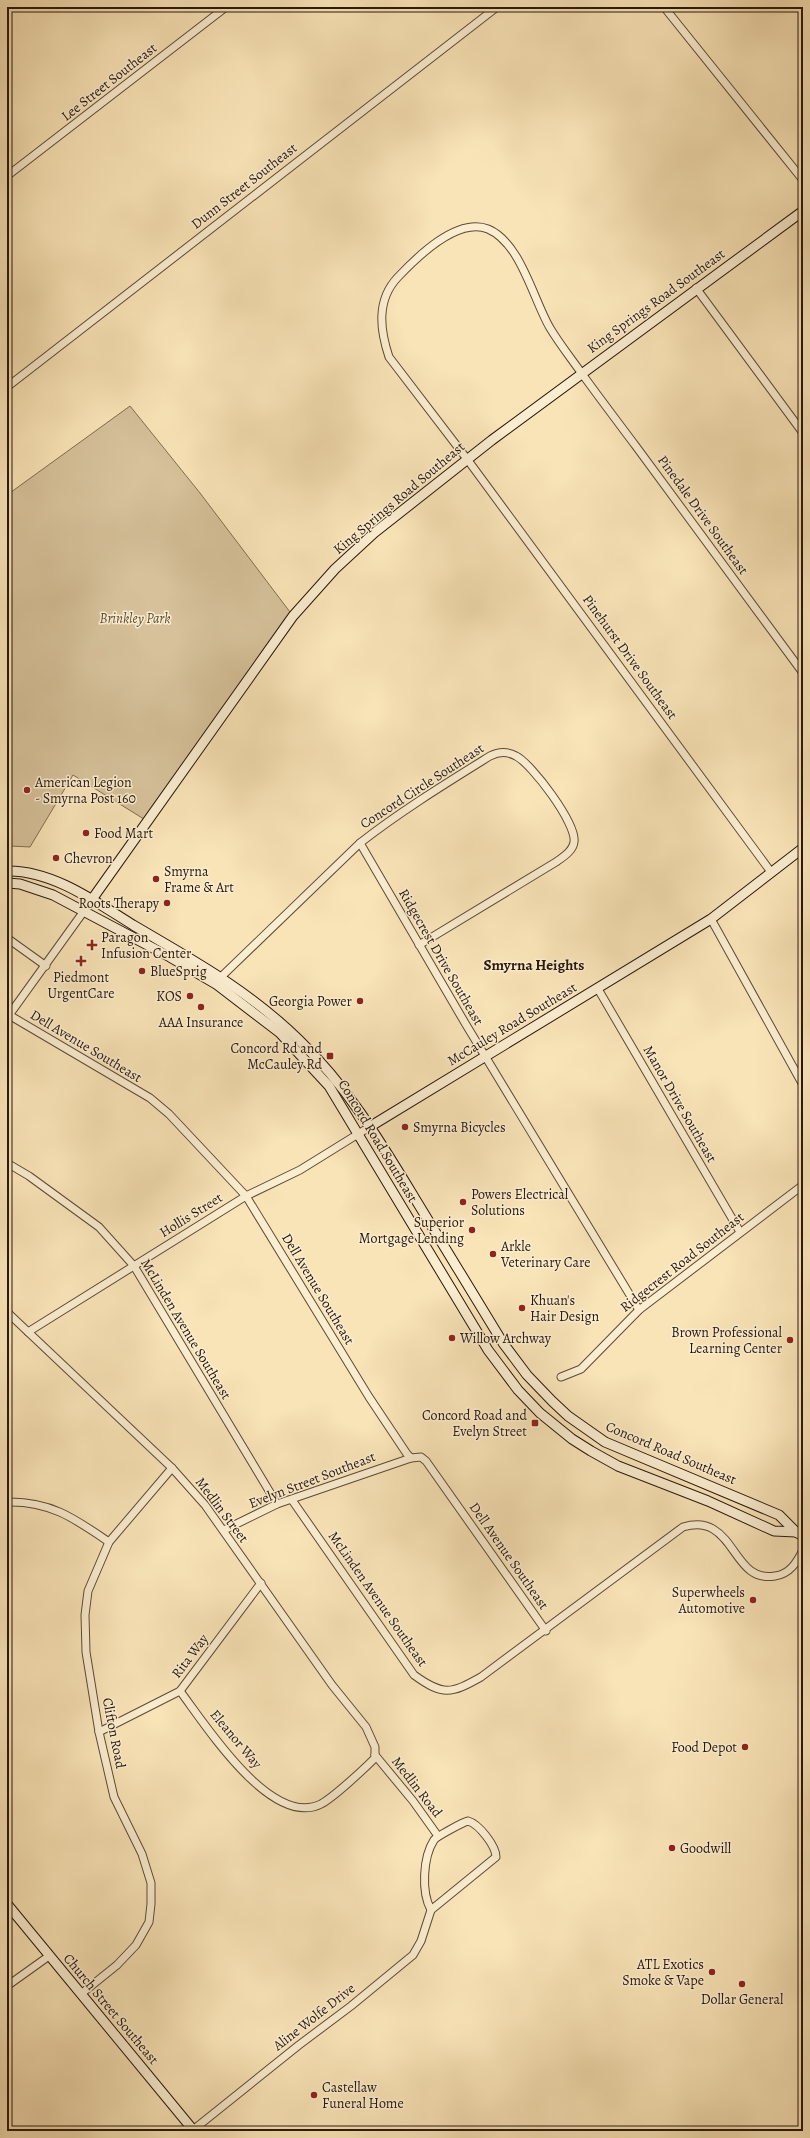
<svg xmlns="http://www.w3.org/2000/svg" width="810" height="2138" font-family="Alegreya,serif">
	<rect width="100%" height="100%" fill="#f9e4b7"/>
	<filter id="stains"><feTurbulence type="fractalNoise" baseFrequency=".005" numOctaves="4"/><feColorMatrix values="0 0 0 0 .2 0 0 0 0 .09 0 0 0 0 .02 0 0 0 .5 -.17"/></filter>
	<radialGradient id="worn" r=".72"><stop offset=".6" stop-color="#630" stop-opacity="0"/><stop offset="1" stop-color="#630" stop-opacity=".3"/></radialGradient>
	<polygon fill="#d6c19a" stroke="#806c52" points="130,406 200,493 293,616 147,821 73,775 30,847 10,846 7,844 7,495"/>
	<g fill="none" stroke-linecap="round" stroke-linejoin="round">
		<g stroke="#5d4a36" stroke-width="9">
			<g id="street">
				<polyline points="664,7 803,180"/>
				<polyline points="7,176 226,7"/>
				<polyline points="696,288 803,433"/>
				<polyline points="7,387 497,7"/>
				<polyline points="360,843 465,1023 639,1310"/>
				<path d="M771,872L467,459L389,357C380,330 376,300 398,277C417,257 457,217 488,229C521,243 533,299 550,328C559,343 570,357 580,371C598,396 617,421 635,445C691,521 747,597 803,673"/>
				<polyline points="711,919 803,1085"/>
				<polyline points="7,938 46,966"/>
				<path d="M222,976L360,843C401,811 445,784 490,756C498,752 507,751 516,756C532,764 577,824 574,842C573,851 563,857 556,862L419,945"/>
				<polyline points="598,989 740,1232"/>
				<polyline points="9,1015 150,1098 169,1114 246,1196 369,1397 407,1454 411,1458 421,1457 426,1461 546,1631"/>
				<polyline points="7,1018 84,911"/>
				<polyline points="7,1163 29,1176 99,1227 134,1266 277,1504"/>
				<path d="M7,1312L172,1468L205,1505L332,1685L366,1727L375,1747V1758C364,1769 334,1797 321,1804C271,1829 205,1724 180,1691"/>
				<polyline points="28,1332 246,1196 300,1170 371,1126"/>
				<polyline points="561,1377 581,1369 639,1310 803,1185"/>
				<path d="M292,1500L414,1675C443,1696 451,1694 481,1677L683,1527C693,1524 703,1523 713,1529C737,1543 741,1582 775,1576C790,1574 797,1562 803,1550"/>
				<path d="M7,1502C50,1501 74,1518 109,1542"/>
				<polyline points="224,1530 277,1504 411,1458"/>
				<polyline points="99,1732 180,1691 261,1583"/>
				<polyline points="375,1755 413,1801 438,1836"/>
				<path d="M468,1821C479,1824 496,1846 496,1857L431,1910C421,1892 423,1857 434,1840C436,1837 463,1822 468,1821Z"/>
				<polyline points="7,1986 49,1956"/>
				<polyline points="81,1994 117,1965 136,1945 149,1922 151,1904 151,1883 142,1854 114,1797 99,1732 86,1652 85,1615 88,1591 109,1542 172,1468"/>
				<polyline points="193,2130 299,2045 351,2006 413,1955 421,1941 431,1910"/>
			</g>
		</g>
		<g stroke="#29170b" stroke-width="11">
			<g id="secondary">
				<path d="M7,871C52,870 96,902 133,925C194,961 248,990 299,1040C347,1086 380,1141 414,1197C444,1246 473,1294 503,1343L527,1375L552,1401L568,1416L605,1442L779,1515L796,1532L803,1536"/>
				<polyline points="7,883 20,884 53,895 170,957 216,984 280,1033 329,1086 488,1350 518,1390 540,1413 572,1439 591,1451 618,1466 708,1501 774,1531 796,1532"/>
				<polyline points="88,905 293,616 335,569 374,533 492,440 803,211"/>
				<polyline points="371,1126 711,919 803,848"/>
				<polyline points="7,1904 194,2131"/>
			</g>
		</g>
		<use href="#street" stroke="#fbedd0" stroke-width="7"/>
		<use href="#secondary" stroke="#fbedd0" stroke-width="9"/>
	</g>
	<g fill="#8f2418" stroke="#fbedd0" stroke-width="1.5">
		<circle cx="27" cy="790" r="4"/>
		<circle cx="86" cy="833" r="4"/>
		<circle cx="56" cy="858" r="4"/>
		<circle cx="156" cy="879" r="4"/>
		<circle cx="167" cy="903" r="4"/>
		<path d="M90 939h4v4h4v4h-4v4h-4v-4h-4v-4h4z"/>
		<path d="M79 955h4v4h4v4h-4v4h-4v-4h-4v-4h4z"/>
		<circle cx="142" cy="971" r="4"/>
		<circle cx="190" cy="996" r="4"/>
		<circle cx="360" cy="1001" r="4"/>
		<circle cx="201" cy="1007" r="4"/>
		<rect x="326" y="1052" width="8" height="8" rx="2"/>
		<circle cx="405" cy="1127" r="4"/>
		<circle cx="463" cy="1202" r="4"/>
		<circle cx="472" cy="1230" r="4"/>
		<circle cx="493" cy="1254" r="4"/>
		<circle cx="522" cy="1308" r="4"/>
		<circle cx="452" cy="1338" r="4"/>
		<circle cx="790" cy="1340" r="4"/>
		<rect x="531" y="1419" width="8" height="8" rx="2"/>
		<circle cx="753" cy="1600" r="4"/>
		<circle cx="745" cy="1747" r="4"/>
		<circle cx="672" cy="1848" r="4"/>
		<circle cx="712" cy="1972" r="4"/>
		<circle cx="742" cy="1984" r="4"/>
		<circle cx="314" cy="2095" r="4"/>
	</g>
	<g text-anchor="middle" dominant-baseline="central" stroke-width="3" stroke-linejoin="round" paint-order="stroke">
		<g font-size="14" fill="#29170b" stroke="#fbedd0">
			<text transform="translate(109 82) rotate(-38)">Lee Street Southeast</text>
			<text transform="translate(244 186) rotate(-38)">Dunn Street Southeast</text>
			<text transform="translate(656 301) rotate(-36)">King Springs Road Southeast</text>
			<text transform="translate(399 498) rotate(-40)">King Springs Road Southeast</text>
			<text transform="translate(703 515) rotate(54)">Pinedale Drive Southeast</text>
			<text transform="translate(630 657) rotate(54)">Pinehurst Drive Southeast</text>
			<text transform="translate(422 786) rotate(-33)">Concord Circle Southeast</text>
			<text transform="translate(441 957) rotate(60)">Ridgecrest Drive Southeast</text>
			<text transform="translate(512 1024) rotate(-31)">McCauley Road Southeast</text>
			<text transform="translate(86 1046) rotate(31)">Dell Avenue Southeast</text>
			<text transform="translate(680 1104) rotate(60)">Manor Drive Southeast</text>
			<text transform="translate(378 1141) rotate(59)">Concord Road Southeast</text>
			<text transform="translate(191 1215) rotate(-32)">Hollis Street</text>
			<text transform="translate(682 1262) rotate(-38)">Ridgecrest Road Southeast</text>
			<text transform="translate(318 1289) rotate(59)">Dell Avenue Southeast</text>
			<text transform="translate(186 1329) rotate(59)">McLinden Avenue Southeast</text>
			<text transform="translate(671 1453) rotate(23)">Concord Road Southeast</text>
			<text transform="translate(312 1480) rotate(-21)">Evelyn Street Southeast</text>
			<text transform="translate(222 1510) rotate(53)">Medlin Street</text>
			<text transform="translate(509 1556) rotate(55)">Dell Avenue Southeast</text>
			<text transform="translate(378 1599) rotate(55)">McLinden Avenue Southeast</text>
			<text transform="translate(190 1656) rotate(-53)">Rita Way</text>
			<text transform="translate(114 1733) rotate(79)">Clifton Road</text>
			<text transform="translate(236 1739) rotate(50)">Eleanor Way</text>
			<text transform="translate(417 1787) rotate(52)">Medlin Road</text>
			<text transform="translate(111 2009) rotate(50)">Church Street Southeast</text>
			<text transform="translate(314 2017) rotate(-38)">Aline Wolfe Drive</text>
		</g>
		<g font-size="14" font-style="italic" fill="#5d4a36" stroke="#fbedd0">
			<text x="135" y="618">Brinkley Park</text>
		</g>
		<g font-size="14" fill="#29170b" stroke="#fbedd0" text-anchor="start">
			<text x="35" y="782">American Legion<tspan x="35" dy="16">- Smyrna Post 160</tspan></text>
			<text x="94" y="833">Food Mart</text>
			<text x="64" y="858">Chevron</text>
			<text x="164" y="871">Smyrna<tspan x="164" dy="16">Frame &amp; Art</tspan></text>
			<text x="159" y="903" text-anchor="end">Roots Therapy</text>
			<text x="101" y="937">Paragon<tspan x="101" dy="16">Infusion Center</tspan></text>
			<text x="150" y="971">BlueSprig</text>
			<text x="81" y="977" text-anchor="middle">Piedmont<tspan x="81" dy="16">UrgentCare</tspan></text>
			<text x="182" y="996" text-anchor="end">KOS</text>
			<text x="352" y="1001" text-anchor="end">Georgia Power</text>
			<text x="201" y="1022" text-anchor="middle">AAA Insurance</text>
			<text x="322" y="1048" text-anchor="end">Concord Rd and<tspan x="322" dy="16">McCauley Rd</tspan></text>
			<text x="413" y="1127">Smyrna Bicycles</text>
			<text x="471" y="1194">Powers Electrical<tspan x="471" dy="16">Solutions</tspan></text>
			<text x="464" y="1222" text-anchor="end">Superior<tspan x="464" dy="16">Mortgage Lending</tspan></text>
			<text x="501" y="1246">Arkle<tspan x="501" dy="16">Veterinary Care</tspan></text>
			<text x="530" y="1300">Khuan's<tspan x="530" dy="16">Hair Design</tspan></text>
			<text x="782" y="1332" text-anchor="end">Brown Professional<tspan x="782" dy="16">Learning Center</tspan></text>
			<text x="460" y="1338">Willow Archway</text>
			<text x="527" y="1415" text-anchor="end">Concord Road and<tspan x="527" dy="16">Evelyn Street</tspan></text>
			<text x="745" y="1592" text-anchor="end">Superwheels<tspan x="745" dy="16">Automotive</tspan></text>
			<text x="737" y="1747" text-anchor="end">Food Depot</text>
			<text x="680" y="1848">Goodwill</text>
			<text x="704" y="1964" text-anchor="end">ATL Exotics<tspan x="704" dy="16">Smoke &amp; Vape</tspan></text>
			<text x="742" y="1999" text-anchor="middle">Dollar General</text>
			<text x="322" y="2087">Castellaw<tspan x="322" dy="16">Funeral Home</tspan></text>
		</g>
		<g font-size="15" font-weight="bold" fill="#29170b" stroke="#fbedd0">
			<text x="534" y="965">Smyrna Heights</text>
		</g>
	</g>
	<rect width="810" height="2138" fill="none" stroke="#f9e4b7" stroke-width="24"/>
	<rect x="8" y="8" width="794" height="2122" fill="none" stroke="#29170b" stroke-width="2"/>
	<rect x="12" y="12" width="786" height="2114" fill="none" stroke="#29170b"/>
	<rect width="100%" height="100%" filter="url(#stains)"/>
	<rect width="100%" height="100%" fill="url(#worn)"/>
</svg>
